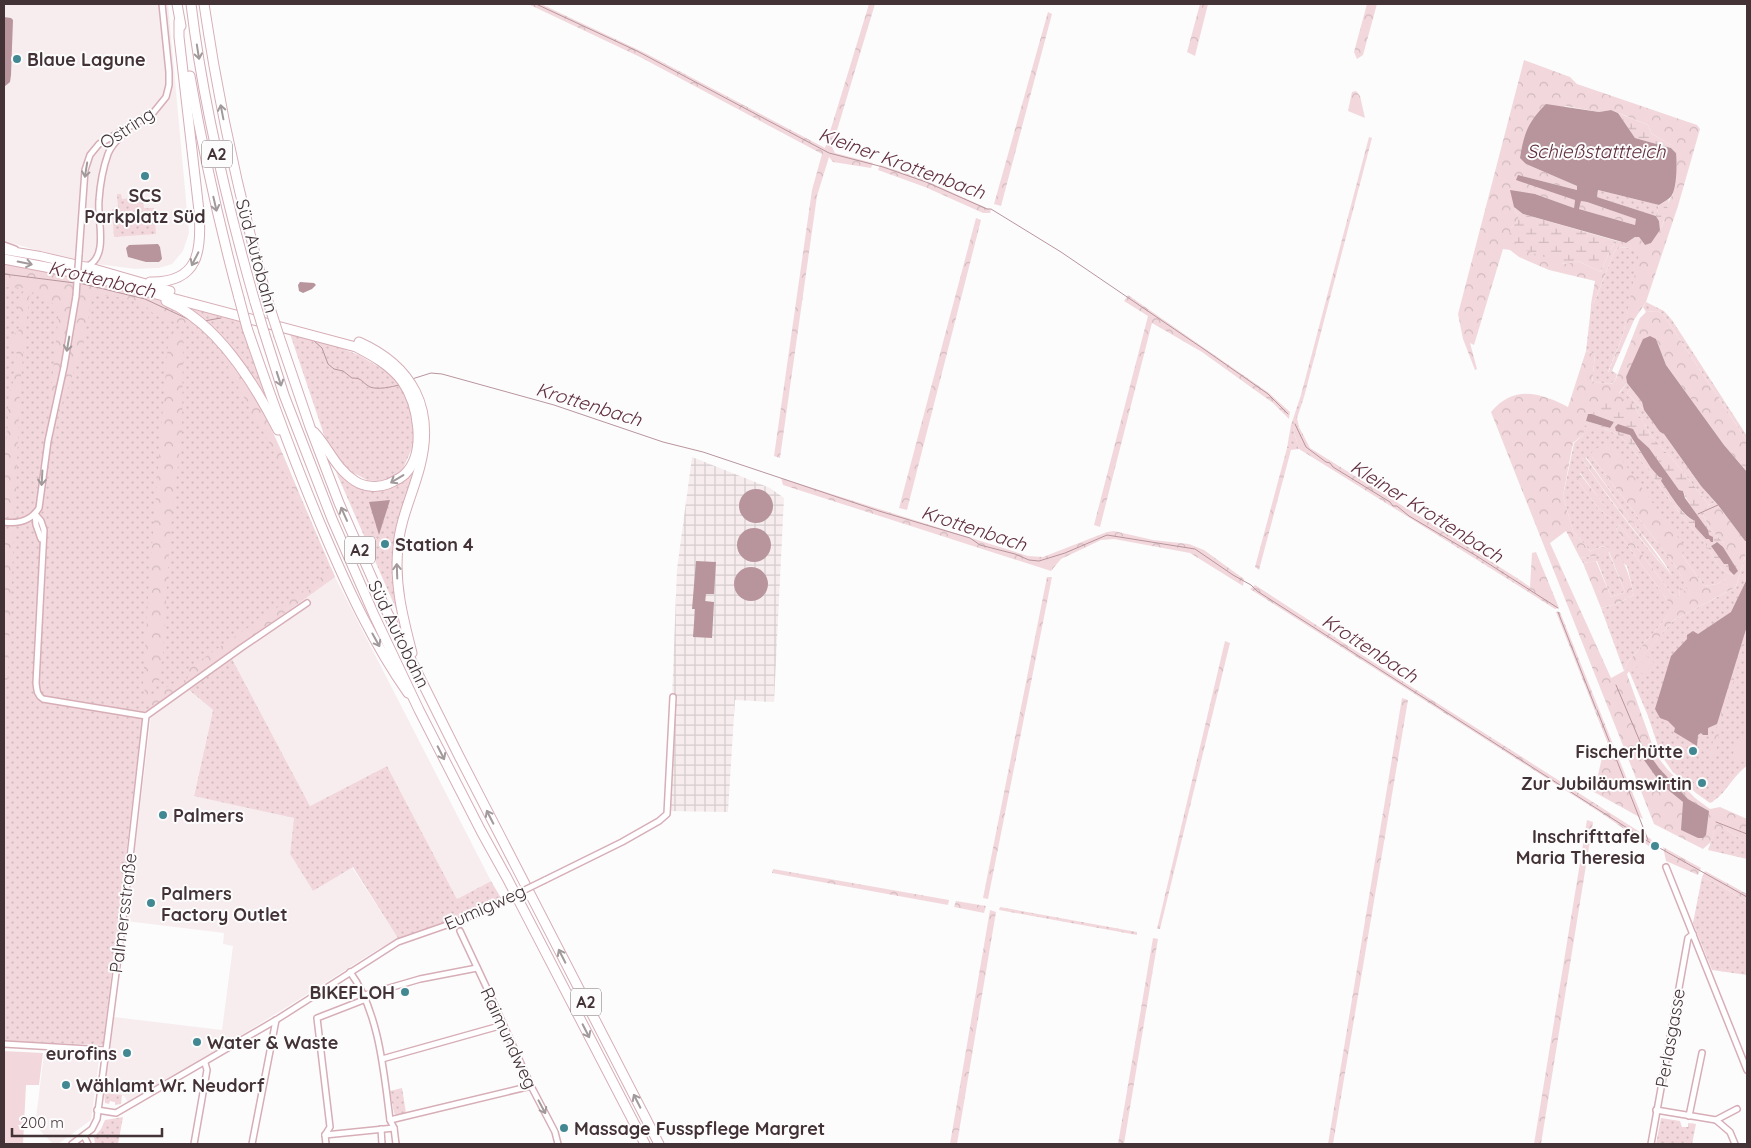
<svg xmlns="http://www.w3.org/2000/svg" width="1751" height="1148" font-family="Quicksand,sans-serif">
	<defs>
		<pattern id="industrial-grid" width="8" height="8" patternUnits="userSpaceOnUse" patternTransform="scale(1.25)"><rect width="8" height="8" fill="#f7edef"/><path d="M0 4h8M4 0v8" fill="none" stroke="#d5ccce"/></pattern>
		<pattern id="green-dots" width="8" height="8" patternUnits="userSpaceOnUse" patternTransform="scale(1.25)"><rect width="8" height="8" fill="#f2d8dd"/><path d="M2 2h.1M6 6h.1" fill="none" stroke="#d1babe" stroke-width="1.8" stroke-linecap="round"/></pattern>
		<pattern id="forest-crowns" width="20" height="18" patternUnits="userSpaceOnUse" patternTransform="scale(1.25)"><rect width="20" height="18" fill="#f2d8dd"/><path d="M2 6a3 3 0 1 1 6 0M12 15a3 3 0 1 1 6 0" fill="none" stroke="#d1babe"/></pattern>
		<pattern id="wetland-marsh" width="20" height="14" patternUnits="userSpaceOnUse" patternTransform="scale(1.25)"><rect width="20" height="14" fill="#f2d8dd"/><path d="M1 5h8M5 5V1M11 12h8M15 12V8" fill="none" stroke="#d1babe"/></pattern>
	</defs>
	<rect width="100%" height="100%" fill="#fcfcfc"/>
	<g fill="#f7edef">
		<polygon points="4,4 168,4 189,233 183,251 172,264 159,268 135,269 82,262 82,254 76,253 75,261 4,241"/>
		<polygon points="335,577 491,881 457,899 387,766 310,806 228,653"/>
		<polygon points="189,690 213,710 194,795 294,818 290,854 313,891 352,867 399,940 380,948 287,1007 129,1104 124,1096 104,1093 114,1017 222,1030 233,946 223,944 224,933 126,921 151,716"/>
		<polygon points="44,1054 96,1057 99,1060 91,1120 58,1144 53,1144 35,1125"/>
	</g>
	<polygon fill="url(#industrial-grid)" points="692,457 770,488 784,498 774,702 735,700 728,812 667,811 675,710 674,697 672,697 677,569"/>
	<g fill="url(#green-dots)" fill-rule="evenodd">
		<polygon points="1598,190 1659,205 1656,216 1597,197"/>
		<polygon points="117,194 121,194 122,199 143,197 144,208 154,208 156,234 114,237 112,209 118,208"/>
		<polygon points="1618,247 1629,248 1640,252 1623,335 1608,372 1612,371 1617,374 1615,381 1610,384 1596,382 1592,385 1595,354 1586,351 1591,307 1591,304 1594,303 1614,252"/>
		<polygon points="4,262 154,298 181,311 212,338 240,374 263,414 282,453 335,577 143,714 103,1045 4,1041"/>
		<polygon points="1646,302 1664,311 1672,320 1747,436 1747,441 1663,314 1657,311 1646,312 1643,307"/>
		<polygon points="180,304 240,319 250,353 270,407 244,367"/>
		<polygon points="290,334 335,346 359,355 394,376 403,389 413,421 413,446 402,471 385,482 367,480 352,472 337,458 325,438"/>
		<polygon points="1627,383 1631,388 1627,393 1644,410 1660,432 1664,434 1701,486 1715,502 1709,505 1675,462 1652,437 1635,408 1619,394"/>
		<polygon points="1301,395 1304,397 1297,418 1299,427 1293,428 1299,449 1291,450 1287,448 1291,425"/>
		<path d="M1584,429H1604L1617,434L1629,444L1678,511L1706,545L1719,566L1726,572V579L1717,584L1704,586L1682,555L1592,452V457L1676,567L1692,596L1680,589L1679,598L1671,593L1620,525L1616,529L1667,600L1674,606L1663,622L1627,663L1624,671L1601,608L1616,604L1634,595L1627,566L1603,546L1590,551L1573,531L1563,496L1574,443L1583,435ZM1586,457C1601,478 1616,499 1631,520C1645,539 1662,556 1672,576C1639,540 1610,500 1582,459ZM1580,473L1613,517L1610,518L1598,508L1577,480Z"/>
		<path d="M421,453L399,523L400,618L333,465C353,490 366,485 395,484Z"/>
		<polygon points="1454,538 1520,580 1514,583 1450,543"/>
		<path d="M1747,550V766C1732,776 1726,795 1710,803L1696,793L1672,771L1661,755L1648,716L1629,671L1674,620L1736,587Z"/>
		<polygon points="1608,551 1625,592 1611,597 1597,561 1583,563 1580,558 1595,556"/>
		<polygon points="232,659 310,806 387,766 457,899 491,881 501,898 443,926 399,940 353,867 313,891 290,854 294,818 194,796 213,710 189,690"/>
		<polygon points="1715,830 1727,830 1747,843 1747,859 1708,850"/>
		<polygon points="1702,877 1718,884 1747,902 1747,975 1712,970 1693,923"/>
		<polygon points="1000,907 1137,932 1137,935 999,910"/>
		<polygon points="402,1088 406,1113 398,1116 394,1113 390,1091"/>
		<polygon points="104,1093 122,1095 121,1104 115,1105 115,1102 110,1101 109,1104 105,1103"/>
		<polygon points="123,1117 118,1144 95,1144 94,1137 101,1129 105,1120"/>
		<polygon points="1661,1118 1680,1121 1682,1127 1688,1127 1688,1123 1696,1124 1692,1144 1656,1144"/>
	</g>
	<g fill="url(#forest-crowns)" fill-rule="evenodd">
		<polygon points="528,4 541,4 645,53 825,148 869,4 875,4 832,147 835,153 873,163 871,168 833,162 829,157 817,196 780,458 774,456 812,190 822,154 640,57"/>
		<polygon points="1200,4 1208,4 1195,56 1187,52"/>
		<polygon points="1367,4 1377,4 1363,55 1357,59 1354,52"/>
		<polygon points="1048,12 1052,14 1001,206 994,204"/>
		<path d="M1524,60L1570,77L1577,84L1697,125L1700,129L1678,206L1646,302L1634,320L1612,371L1608,373L1623,335L1639,253L1629,248L1618,247L1614,252L1594,303L1591,304L1595,281L1549,270L1519,257L1510,250L1503,249L1474,345L1470,343L1477,369L1475,370L1463,339L1458,314ZM1565,106L1599,112L1611,110L1648,125L1652,134L1671,145V148L1676,153L1673,194C1665,204 1667,220 1659,231C1656,236 1650,240 1645,245L1639,237H1635L1626,243L1617,241L1610,250L1601,272L1578,261L1564,264L1511,228L1518,221V216L1514,207L1535,194L1574,208L1575,200L1518,175L1577,190V186L1526,164Z"/>
		<polygon points="1356,91 1360,96 1365,118 1348,111 1352,92"/>
		<polygon points="1369,137 1372,138 1304,397 1301,395"/>
		<polygon points="880,165 918,177 991,210 990,213 983,213 925,187 878,170"/>
		<polygon points="1581,201 1587,202 1637,219 1635,225 1579,209"/>
		<polygon points="976,218 981,220 907,510 899,508"/>
		<path d="M4,262C33,268 62,274 91,280C125,288 162,297 191,319L187,324L184,325L154,315C144,297 112,297 93,294L82,349L58,415L49,413L59,311L52,303L33,292L29,297L20,387L15,516L4,517V510H6L4,493L6,478L4,475V442L7,439L9,391L12,388L17,354L10,341L11,337L20,329L19,297L27,288L4,287Z"/>
		<polygon points="1128,295 1269,393 1290,412 1289,419 1273,403 1202,352 1152,323 1100,527 1094,525 1148,316 1124,301"/>
		<path d="M1657,311L1663,314L1747,441V472L1724,445L1666,365L1656,339L1626,377L1627,383L1619,393L1623,394L1624,405L1588,414L1583,435L1573,443L1563,496L1573,531L1590,551C1593,550 1597,548 1601,547C1623,543 1630,580 1634,595L1616,604L1601,608L1583,563L1596,561L1611,597L1625,592L1609,552L1595,556L1580,558L1566,531L1550,543L1611,678L1624,671L1627,663L1663,622L1673,606L1667,600L1616,529L1620,525L1671,593L1679,598L1680,588L1691,595L1676,567L1592,457V452L1603,444L1611,445L1684,546L1682,555L1704,586L1717,584L1726,579V572L1734,576L1724,543L1710,529L1703,515L1709,505L1715,502L1718,505L1745,541H1747V550L1736,587L1674,620L1627,674L1656,755L1668,770L1695,798L1710,809L1720,807L1747,819V843L1727,830H1715L1711,842L1703,849L1654,824L1491,412C1514,384 1541,393 1568,407L1586,351L1595,354L1592,384L1596,382L1611,384L1615,381L1640,318L1646,312ZM1651,757L1659,768L1688,799L1709,811L1683,814V802Z"/>
		<polygon points="169,332 183,334 182,431 170,535 163,652 164,659 160,665 159,684 151,689 150,699 167,687 185,680 188,678 187,673 189,668 300,592 310,590 317,581 331,568 335,577 155,706 144,702 145,685 143,685 149,583"/>
		<path d="M232,364C267,409 287,464 308,516L304,517L284,469L227,367Z"/>
		<polygon points="1631,388 1642,402 1644,410 1627,393"/>
		<polygon points="1299,427 1310,448 1454,538 1450,543 1299,449 1293,428"/>
		<polygon points="1287,448 1291,450 1259,570 1255,567"/>
		<path d="M1585,457L1676,581C1642,542 1611,501 1582,459Z"/>
		<polygon points="1579,473 1614,517 1610,518 1598,508 1577,480"/>
		<polygon points="781,478 1028,556 1043,557 1107,532 1114,531 1153,540 1189,544 1204,550 1244,579 1243,586 1190,553 1114,539 1101,540 1061,559 1051,571 783,485"/>
		<polygon points="6,530 14,531 7,687 4,687 4,553"/>
		<polygon points="1536,552 1559,608 1555,609 1514,583 1520,580 1530,587 1532,553"/>
		<polygon points="1047,577 1052,577 988,899 983,898"/>
		<polygon points="1255,585 1396,677 1651,839 1656,851 1601,813 1250,589"/>
		<polygon points="1556,612 1560,612 1643,819 1594,792 1604,749 1608,744"/>
		<polygon points="1747,626 1747,636 1720,725 1715,759 1709,755"/>
		<polygon points="1225,641 1230,643 1160,929 1157,929"/>
		<polygon points="1402,698 1408,700 1333,1144 1328,1144"/>
		<polygon points="1587,820 1593,822 1541,1144 1534,1144"/>
		<polygon points="1663,847 1701,868 1698,875 1666,861"/>
		<polygon points="773,869 949,900 948,905 772,873"/>
		<polygon points="1705,871 1747,894 1747,902 1718,884 1702,877"/>
		<polygon points="956,901 986,906 984,913 954,907"/>
		<polygon points="990,910 996,912 957,1144 950,1144"/>
		<polygon points="1153,938 1158,939 1124,1144 1118,1144"/>
	</g>
	<g fill="url(#wetland-marsh)" fill-rule="evenodd">
		<polygon points="1618,113 1648,125 1652,134 1671,145 1671,148 1635,138"/>
		<polygon points="1669,199 1666,215 1660,230 1659,221 1656,216 1659,205"/>
		<polygon points="1514,207 1523,214 1617,241 1610,250 1601,272 1578,261 1565,264 1524,250 1509,236 1511,228 1518,221 1518,216"/>
		<path d="M1623,394L1635,408L1652,437L1675,462L1709,505L1703,515L1710,529L1724,543L1740,568L1739,575L1734,576L1726,572L1719,566L1706,545L1678,511L1629,444L1617,434L1604,429H1584L1586,421L1610,428L1614,422L1592,414H1588L1600,399L1623,405ZM1632,429L1638,438L1649,448L1679,490L1683,491C1689,509 1706,520 1709,539H1706L1695,527V521C1682,517 1669,492 1661,481L1662,478L1659,477L1646,458L1639,450L1630,435ZM1716,542L1734,574L1729,570L1728,564L1724,563L1711,546Z"/>
	</g>
	<g fill="#f2d8dd">
		<polygon points="1647,656 1654,663 1643,674 1636,668"/>
		<polygon points="1737,739 1747,742 1747,763 1732,758"/>
		<polygon points="4,1051 43,1053 39,1085 26,1085 23,1144 4,1144"/>
	</g>
	<g fill="#b8959d" fill-rule="evenodd">
		<polygon points="4,17 11,18 13,20 11,75 10,82 4,87"/>
		<path d="M1546,104L1599,112L1611,110L1618,113L1635,138L1671,148L1676,153C1677,163 1677,186 1672,195C1669,200 1663,202 1659,205L1598,190L1597,197L1656,216L1659,221L1660,230L1651,243L1645,245L1639,237H1635L1626,243L1523,214L1514,207L1510,190L1535,194L1574,208L1575,200L1516,180L1518,175L1577,190V186L1526,164L1520,158C1524,133 1528,122 1546,104ZM1581,201L1587,202L1636,219L1635,225L1579,209Z"/>
		<polygon points="158,244 160,247 162,259 159,262 146,262 128,257 126,248 129,245"/>
		<polygon points="300,282 314,283 316,285 312,289 303,293 299,291 298,285"/>
		<polygon points="1650,336 1656,339 1666,365 1724,445 1747,472 1747,541 1745,541 1718,505 1701,486 1664,434 1660,432 1644,410 1642,402 1627,383 1626,377 1643,339"/>
		<polygon points="1588,414 1592,414 1614,422 1610,428 1586,421"/>
		<path d="M1618,424L1633,429L1638,438L1649,448L1679,490L1683,491L1685,498L1708,530L1709,535L1713,537V542H1711L1709,539H1706L1695,527V521C1682,516 1669,492 1661,481L1662,478L1659,477L1651,468L1630,435L1616,431L1615,427Z"/>
		<circle cx="756" cy="506" r="17"/>
		<polygon points="390,500 379,535 369,502"/>
		<circle cx="754" cy="545" r="17"/>
		<polygon points="1717,542 1723,547 1738,571 1734,575 1729,570 1728,564 1724,564 1711,546"/>
		<polygon points="696,561 716,562 714,594 706,594 705,601 714,602 712,638 693,637 695,609 692,609"/>
		<circle cx="751" cy="584" r="17"/>
		<polygon points="1747,579 1747,626 1717,724 1708,728 1708,735 1703,735 1701,733 1698,735 1697,746 1674,732 1675,728 1668,721 1660,718 1655,709 1671,656 1687,639 1687,635 1693,631 1698,634 1731,612"/>
		<polygon points="1646,757 1651,757 1659,768 1688,799 1709,811 1706,835 1703,838 1698,838 1681,830 1683,802 1662,785 1644,760"/>
	</g>
	<g fill="none" stroke-linecap="round" stroke-linejoin="round">
		<g stroke="#b8959d" stroke-width="1">
			<polyline points="536,4 637,51 829,153 883,167 926,182 987,209 991,209 1061,252 1208,352 1268,394 1288,414"/>
			<polyline points="4,274 75,283"/>
			<polyline points="79,283 145,299 190,320"/>
			<polyline points="204,321 221,318"/>
			<path d="M313,340L322,348L328,364L334,369L343,371L352,378C363,378 361,382 370,387C378,390 391,387 399,385"/>
			<polyline points="412,379 431,373 442,374 554,405 663,442 703,452 879,511 970,538 980,545 1015,554 1029,560 1039,561 1065,553 1107,535 1195,549 1233,575 1251,585 1257,591 1649,842 1747,897"/>
			<polyline points="1295,424 1306,447 1326,462 1330,463 1333,467 1390,502 1393,506 1397,506 1409,516 1475,555 1558,608"/>
			<polyline points="1698,514 1718,505"/>
			<polyline points="1558,612 1596,709"/>
			<polyline points="1616,685 1647,758"/>
			<polyline points="1597,710 1648,840"/>
			<polyline points="1716,822 1747,834"/>
		</g>
		<g stroke="#d7aeb7" stroke-width="8">
			<g id="street">
				<polyline points="4,245 15,249"/>
				<polyline points="79,254 85,170 90,155 99,144 153,113 166,97 169,85 169,72 162,4"/>
				<path d="M88,266C109,255 97,220 99,200C100,186 103,168 108,154C112,143 120,138 127,130"/>
				<path d="M35,514L41,521L44,530L36,683C37,691 37,695 43,699L146,716L241,648L307,603"/>
				<polyline points="35,514 36,525 41,539"/>
				<path d="M4,522C18,524 31,521 39,508L48,441L64,367L76,296"/>
				<polyline points="1666,867 1747,1070"/>
				<polyline points="545,880 622,842 659,821 667,814 673,697"/>
				<polyline points="460,931 491,997 531,1086 555,1132 558,1144"/>
				<path d="M350,972C379,1011 384,1073 390,1120L394,1128L396,1144"/>
				<polyline points="365,995 420,979 477,968"/>
				<polyline points="4,1044 106,1050"/>
				<polyline points="382,1059 503,1025"/>
				<polyline points="97,1110 116,1113 276,1020 398,942 464,919 496,904"/>
				<polyline points="1656,1110 1716,1120 1730,1132 1735,1144"/>
				<polyline points="1689,1116 1702,1053"/>
				<polyline points="390,1120 531,1086"/>
				<polyline points="1716,1120 1737,1109"/>
				<polyline points="381,1129 382,1144"/>
				<polyline points="325,1135 394,1128"/>
				<polyline points="84,1136 88,1144"/>
				<polyline points="72,1144 92,1129 97,1119 123,919 146,716"/>
				<polyline points="194,1144 207,1070 205,1063"/>
				<polyline points="252,1144 276,1020"/>
				<polyline points="326,1144 325,1135 330,1127 317,1018 366,999"/>
				<polyline points="1651,1144 1688,938 1693,934"/>
			</g>
		</g>
		<g stroke="#d7aeb7" stroke-width="10">
			<polyline id="primary" points="4,250 40,256 87,267"/>
		</g>
		<g stroke="#d7aeb7" stroke-width="11">
			<g id="highway">
				<polyline points="177,4 181,26"/>
				<path d="M191,4C203,105 227,204 255,302"/>
				<path d="M204,4C219,106 241,206 269,305"/>
				<path d="M190,76C203,151 219,224 239,298"/>
				<path d="M4,259L77,273L356,347C373,356 390,365 402,381C418,404 427,452 405,474C400,479 394,481 388,484C378,488 364,487 355,481C335,468 329,448 314,432"/>
				<polyline points="87,267 170,291"/>
				<path d="M150,282C199,283 202,251 199,211L179,37V21"/>
				<path d="M166,301C217,322 254,383 278,430"/>
				<path d="M247,328C271,398 296,467 325,535C348,589 374,645 408,693"/>
				<polyline points="264,332 284,395 332,519 374,615 419,710 481,831 507,878 645,1144"/>
				<polyline points="279,336 310,427 339,503 386,610 459,756 659,1144"/>
				<path d="M359,342C413,366 435,409 420,466C413,494 400,519 398,547C394,584 403,618 412,653"/>
			</g>
		</g>
		<use href="#street" stroke="#fff" stroke-width="5"/>
		<use href="#primary" stroke="#fff" stroke-width="8"/>
		<use href="#highway" stroke="#fff" stroke-width="9"/>
		<g stroke="#d7aeb7" stroke-width="8" stroke-linecap="butt">
			<g id="street-bridge">
				<polyline points="76,296 79,254"/>
				<polyline points="496,904 545,880"/>
			</g>
		</g>
		<g stroke="#d7aeb7" stroke-width="11" stroke-linecap="butt">
			<g id="highway-bridge">
				<polyline points="239,298 247,328"/>
				<polyline points="255,302 264,332"/>
				<polyline points="269,305 279,336"/>
			</g>
		</g>
		<use href="#street-bridge" stroke="#fff" stroke-width="5"/>
		<use href="#highway-bridge" stroke="#fff" stroke-width="9"/>
	</g>
	<defs><path id="oneway-shaft" d="M-6 0H5M1.5-3L5.5 0L1.5 3" fill="none" stroke-width="1.6" stroke-linecap="round" stroke-linejoin="round" transform="scale(1.25)"/></defs>
	<g stroke="#a1999a">
		<use href="#oneway-shaft" transform="translate(198 52) rotate(81)"/>
		<use href="#oneway-shaft" transform="translate(222 112) rotate(-101)"/>
		<use href="#oneway-shaft" transform="translate(86 170) rotate(99)"/>
		<use href="#oneway-shaft" transform="translate(215 204) rotate(77)"/>
		<use href="#oneway-shaft" transform="translate(195 259) rotate(117)"/>
		<use href="#oneway-shaft" transform="translate(25 263) rotate(11)"/>
		<use href="#oneway-shaft" transform="translate(68 344) rotate(100)"/>
		<use href="#oneway-shaft" transform="translate(279 379) rotate(72)"/>
		<use href="#oneway-shaft" transform="translate(42 478) rotate(93)"/>
		<use href="#oneway-shaft" transform="translate(397 479) rotate(149)"/>
		<use href="#oneway-shaft" transform="translate(344 514) rotate(-114)"/>
		<use href="#oneway-shaft" transform="translate(397 571) rotate(-92)"/>
		<use href="#oneway-shaft" transform="translate(376 640) rotate(61)"/>
		<use href="#oneway-shaft" transform="translate(441 753) rotate(63)"/>
		<use href="#oneway-shaft" transform="translate(490 817) rotate(-117)"/>
		<use href="#oneway-shaft" transform="translate(562 956) rotate(-117)"/>
		<use href="#oneway-shaft" transform="translate(586 1031) rotate(63)"/>
		<use href="#oneway-shaft" transform="translate(637 1101) rotate(-117)"/>
		<use href="#oneway-shaft" transform="translate(542 1107) rotate(62)"/>
	</g>
	<g fill="#428893" stroke="#fcfcfc" stroke-width="2">
		<circle cx="17" cy="59" r="5"/>
		<circle cx="145" cy="176" r="5"/>
		<circle cx="385" cy="544" r="5"/>
		<circle cx="1693" cy="751" r="5"/>
		<circle cx="1702" cy="783" r="5"/>
		<circle cx="163" cy="815" r="5"/>
		<circle cx="1655" cy="846" r="5"/>
		<circle cx="151" cy="903" r="5"/>
		<circle cx="405" cy="992" r="5"/>
		<circle cx="197" cy="1042" r="5"/>
		<circle cx="127" cy="1053" r="5"/>
		<circle cx="66" cy="1085" r="5"/>
		<circle cx="564" cy="1128" r="5"/>
	</g>
	<g text-anchor="middle" dominant-baseline="central" stroke-width="4" stroke-linejoin="round" paint-order="stroke">
		<g fill="#fcfcfc" stroke="#7a6f71" stroke-width="1">
			<rect x="202" y="140.5" width="30" height="27" rx="4"/>
			<rect x="345" y="536.5" width="30" height="27" rx="4"/>
			<rect x="571" y="988.5" width="30" height="27" rx="4"/>
		</g>
		<g font-size="16" font-weight="bold" fill="#433336">
			<text x="217" y="154">A2</text>
			<text x="360" y="550">A2</text>
			<text x="586" y="1002">A2</text>
		</g>
		<g font-size="18" font-weight="bold" fill="#433336" stroke="#fcfcfc" text-anchor="start">
			<text x="27" y="59">Blaue Lagune</text>
			<text x="145" y="195" text-anchor="middle">SCS<tspan x="145" dy="21">Parkplatz Süd</tspan></text>
			<text x="395" y="544">Station 4</text>
			<text x="1683" y="751" text-anchor="end">Fischerhütte</text>
			<text x="1692" y="783" text-anchor="end">Zur Jubiläumswirtin</text>
			<text x="173" y="815">Palmers</text>
			<text x="1645" y="836" text-anchor="end">Inschrifttafel<tspan x="1645" dy="21">Maria Theresia</tspan></text>
			<text x="161" y="893">Palmers<tspan x="161" dy="21">Factory Outlet</tspan></text>
			<text x="395" y="992" text-anchor="end">BIKEFLOH</text>
			<text x="207" y="1042">Water &amp; Waste</text>
			<text x="117" y="1053" text-anchor="end">eurofins</text>
			<text x="76" y="1085">Wählamt Wr. Neudorf</text>
			<text x="574" y="1128">Massage Fusspflege Margret</text>
		</g>
		<g font-size="18" fill="#433336" stroke="#fcfcfc">
			<text transform="translate(127 128) rotate(-33)">Ostring</text>
			<text transform="translate(257 256) rotate(75)">Süd Autobahn</text>
			<text transform="translate(399 634) rotate(64)">Süd Autobahn</text>
			<text transform="translate(485 907) rotate(-24)">Eumigweg</text>
			<text transform="translate(123 913) rotate(-83)">Palmersstraße</text>
			<text transform="translate(509 1038) rotate(65)">Raimundweg</text>
			<text transform="translate(1670 1038) rotate(-80)">Perlasgasse</text>
		</g>
		<g font-size="19" font-style="italic" fill="#602e3d" stroke="#fcfcfc">
			<text x="1596" y="151">Schießstattteich</text>
			<text transform="translate(902 163) rotate(20)">Kleiner Krottenbach</text>
			<text transform="translate(102 279) rotate(13)">Krottenbach</text>
			<text transform="translate(589 404) rotate(17)">Krottenbach</text>
			<text transform="translate(1427 511) rotate(32)">Kleiner Krottenbach</text>
			<text transform="translate(974 528) rotate(18)">Krottenbach</text>
			<text transform="translate(1370 648) rotate(33)">Krottenbach</text>
		</g>
	</g>
	<rect width="1751" height="1148" fill="none" stroke="#433336" stroke-width="10"/>
	<path d="M12 1128v8h150v-8" fill="none" stroke="#433336" stroke-width="2.5"/>
	<text x="20" y="1128" font-size="15" fill="#433336" stroke="#fcfcfc" stroke-width="4" paint-order="stroke">200 m</text>
</svg>
